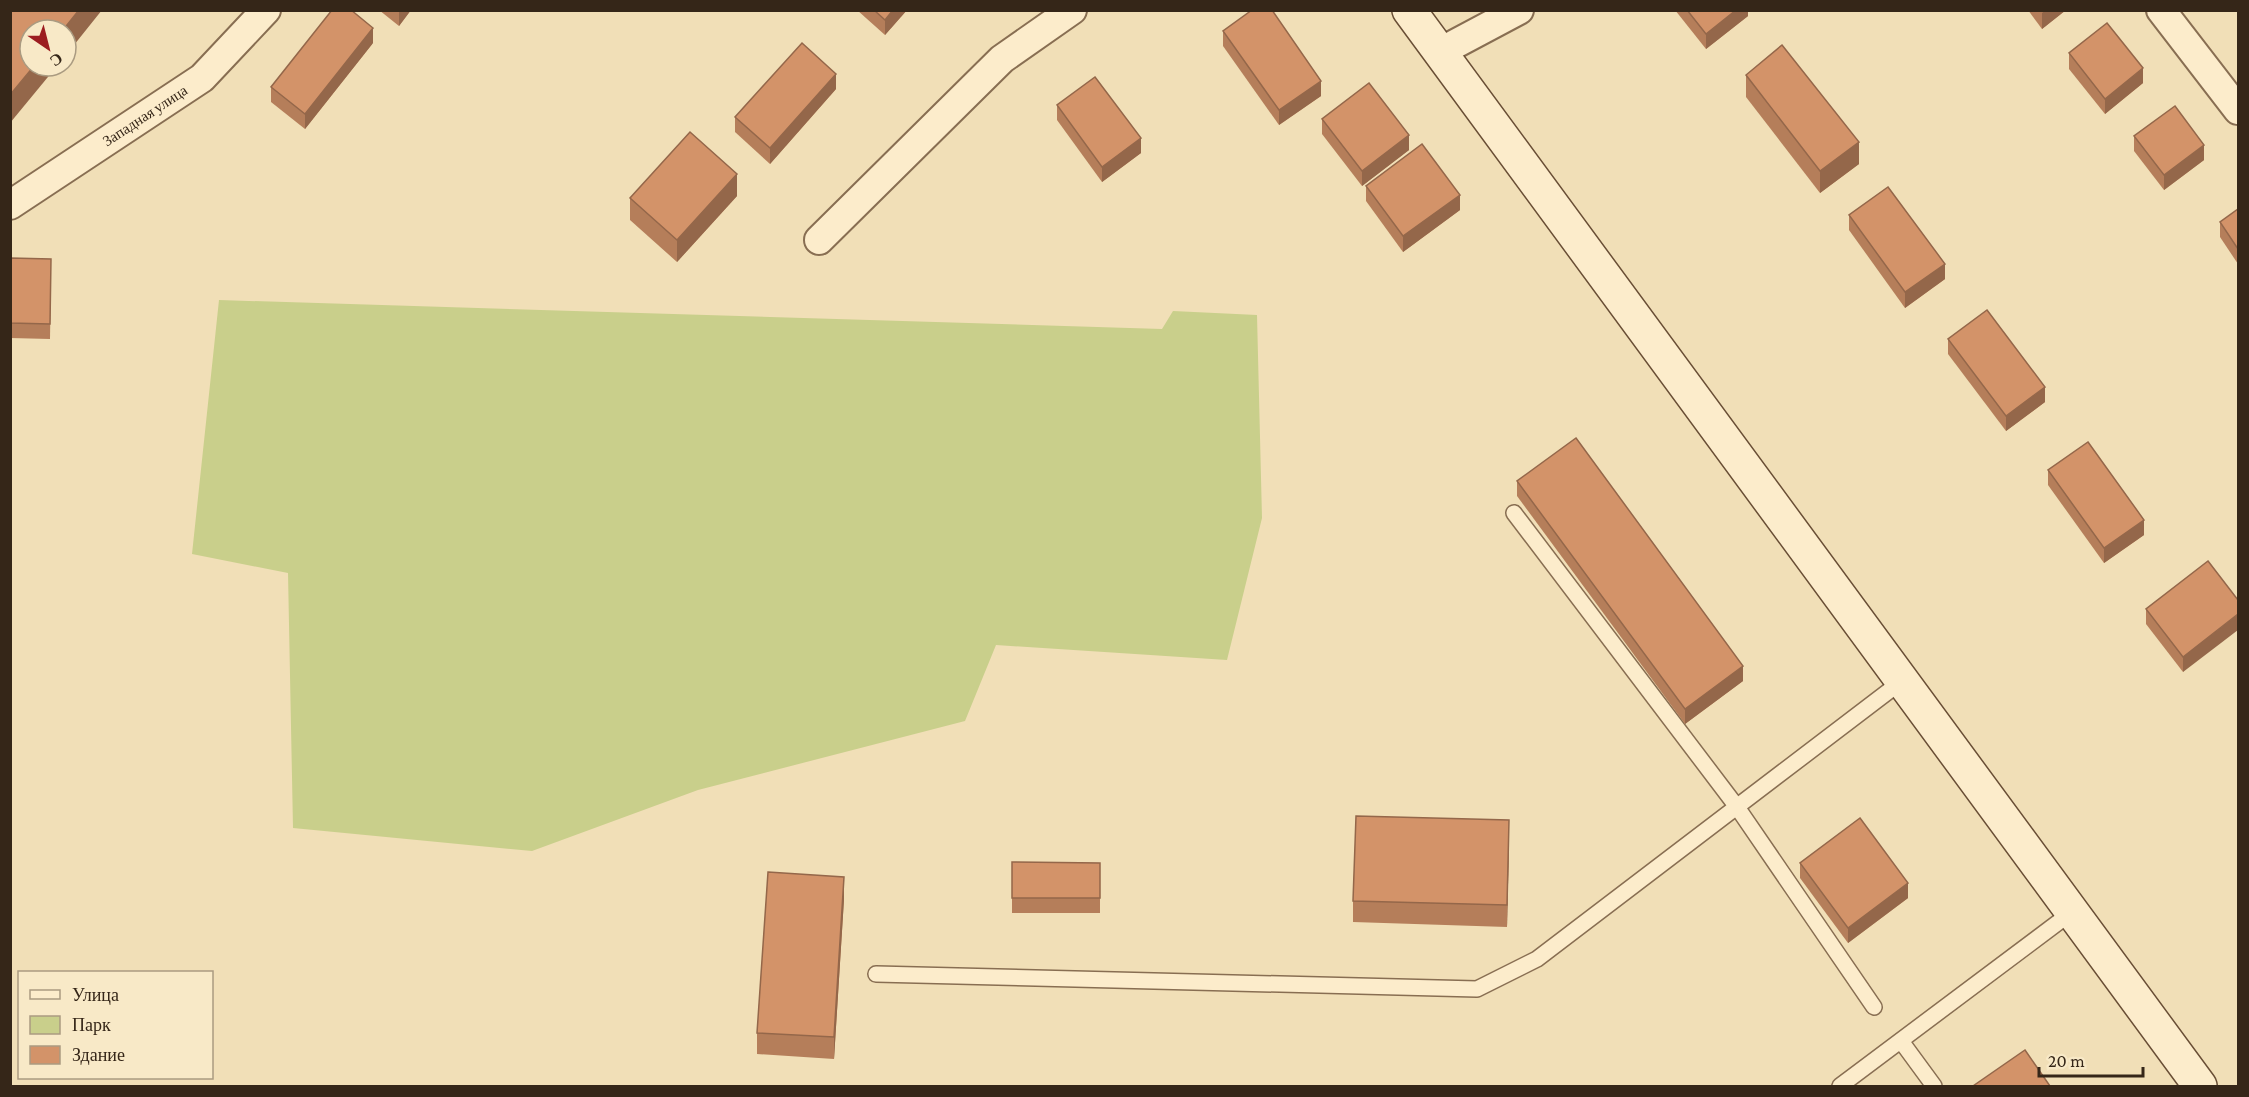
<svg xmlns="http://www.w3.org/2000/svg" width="2249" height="1097" font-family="'Crimson Pro',serif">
	<rect width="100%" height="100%" fill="#f1dfb7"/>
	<polygon fill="#c9cf8b" points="219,300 1162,329 1173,311 1257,315 1262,518 1227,660 996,645 965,721 698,790 532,851 293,828 288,573 192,554"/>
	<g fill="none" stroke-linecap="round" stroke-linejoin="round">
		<g stroke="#886e52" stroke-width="18">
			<g id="service">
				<polyline points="1514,513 1737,807 1874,1007"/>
				<polyline points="876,974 1477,989 1537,959 1902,681"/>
				<polyline points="1901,1041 1934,1086"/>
				<polyline points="1840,1086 2072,912"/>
			</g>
		</g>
		<g stroke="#886e52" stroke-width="32">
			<g id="minor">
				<polyline points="2161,10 2238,110"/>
				<polyline points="1440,52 1519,10"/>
				<path id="s1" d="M10,205L202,78L266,10"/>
				<polyline points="819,240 1002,59 1072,10"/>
			</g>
		</g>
		<g stroke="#694e35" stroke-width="36">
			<polyline id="secondary" points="1409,10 2200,1086"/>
		</g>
		<use href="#service" stroke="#fceccb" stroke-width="15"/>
		<use href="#minor" stroke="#fceccb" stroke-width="28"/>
		<use href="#secondary" stroke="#fceccb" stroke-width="33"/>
	</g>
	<g fill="#b57e5a">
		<polygon points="379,10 411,10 399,26"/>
		<polygon points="857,10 907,10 885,35"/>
		<polygon points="1675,10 1748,10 1748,16 1706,49"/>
		<polygon points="2028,10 2066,10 2042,29"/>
		<polygon points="1223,31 1321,96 1279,125 1223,46"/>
		<polygon points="373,43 305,129 271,102 271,87"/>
		<polygon points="2069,53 2143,83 2105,114 2069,69"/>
		<polygon points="1746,75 1859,164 1820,193 1746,97"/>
		<polygon points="836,89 770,164 735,132 735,117"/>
		<polygon points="1057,105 1141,153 1102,182 1057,120"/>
		<polygon points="1322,119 1409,150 1362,186 1322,134"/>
		<polygon points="2134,136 2204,160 2164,190 2134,151"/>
		<polygon points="1366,186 1460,210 1403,252 1366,201"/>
		<polygon points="737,196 677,262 630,220 630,198"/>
		<polygon points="2238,209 2238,264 2220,237 2220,222"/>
		<polygon points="1849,215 1945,279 1905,308 1849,230"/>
		<polygon points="10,258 51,274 50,339 10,338"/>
		<polygon points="1948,339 2045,402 2006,431 1948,354"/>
		<polygon points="2048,470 2144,535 2104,563 2048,485"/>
		<polygon points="1517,481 1743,681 1685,724 1517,496"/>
		<polygon points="2238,600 2183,672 2146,624 2146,609"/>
		<polygon points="1509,842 1507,927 1353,922 1353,901"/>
		<polygon points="1012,862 1100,863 1100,913 1012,913"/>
		<polygon points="1800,863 1908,898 1848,943 1800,878"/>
		<polygon points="844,899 834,1059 757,1054 757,1033"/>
	</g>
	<g fill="#94674a">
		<polygon points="79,10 102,10 66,55 66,30 63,30"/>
		<polygon points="399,10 411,10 399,26"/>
		<polygon points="893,10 907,10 885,35 885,20"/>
		<polygon points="1736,10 1748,10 1748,16 1706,49 1706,34"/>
		<polygon points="2046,10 2066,10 2042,29 2042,13"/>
		<polygon points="373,28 373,43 305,129 305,114"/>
		<polygon points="34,66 57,66 10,123 10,95"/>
		<polygon points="2143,68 2143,83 2105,114 2105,99"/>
		<polygon points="836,74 836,89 770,164 770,148"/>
		<polygon points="1321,81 1321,96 1279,125 1279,110"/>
		<polygon points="1409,135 1409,150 1362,186 1362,171"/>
		<polygon points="1141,138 1141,153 1102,182 1102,167"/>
		<polygon points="1859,142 1859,164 1820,193 1820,171"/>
		<polygon points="2204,145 2204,160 2164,190 2164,175"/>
		<polygon points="737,174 737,196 677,262 677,240"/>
		<polygon points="1460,195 1460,210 1403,252 1403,236"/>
		<polygon points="1945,264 1945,279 1905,308 1905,292"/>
		<polygon points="2045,387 2045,402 2006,431 2006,416"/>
		<polygon points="2144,520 2144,535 2104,563 2104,548"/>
		<polygon points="2238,614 2238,630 2183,672 2183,657"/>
		<polygon points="1743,666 1743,681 1685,724 1685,709"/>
		<polygon points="1509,820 1509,842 1507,927 1507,905"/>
		<polygon points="844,877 844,899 834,1059 834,1037"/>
		<polygon points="1908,883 1908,898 1848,943 1848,928"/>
	</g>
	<g fill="#d39369" stroke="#94674a" stroke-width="1.5">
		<polygon points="10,10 79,10 63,30 30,30 30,66 34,66 10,95"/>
		<polygon points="332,10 351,10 373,28 305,114 271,87"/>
		<polygon points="874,10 893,10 885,20"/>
		<polygon points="1252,10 1272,10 1321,81 1279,110 1223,31"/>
		<polygon points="1687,10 1736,10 1706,34"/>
		<polygon points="2107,23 2143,68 2105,99 2069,53"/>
		<polygon points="802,43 836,74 770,148 735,117"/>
		<polygon points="1782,45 1859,142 1820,171 1746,75"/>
		<polygon points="1095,77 1141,138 1102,167 1057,105"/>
		<polygon points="1369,83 1409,135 1362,171 1322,119"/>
		<polygon points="2175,106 2204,145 2164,175 2134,136"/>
		<polygon points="690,132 737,174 677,240 630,198"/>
		<polygon points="1422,144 1460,195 1403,236 1366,186"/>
		<polygon points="1888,187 1945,264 1905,292 1849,215"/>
		<polygon points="2238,209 2238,249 2220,222"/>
		<polygon points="10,258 51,259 50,324 10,323"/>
		<polygon points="1987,310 2045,387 2006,416 1948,339"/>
		<polygon points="1576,438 1743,666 1685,709 1517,481"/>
		<polygon points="2088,442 2144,520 2104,548 2048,470"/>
		<polygon points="2208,561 2238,600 2238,614 2183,657 2146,609"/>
		<polygon points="1356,816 1509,820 1507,905 1353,901"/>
		<polygon points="1860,818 1908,883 1848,928 1800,863"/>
		<polygon points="1012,862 1100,863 1100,898 1012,898"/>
		<polygon points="768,872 844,877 834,1037 757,1033"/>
		<polygon points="2025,1050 2050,1086 1973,1086"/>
	</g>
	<g text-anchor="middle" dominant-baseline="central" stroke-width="5" stroke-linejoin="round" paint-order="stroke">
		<g font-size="15" fill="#352618" stroke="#f8e9c7">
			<text stroke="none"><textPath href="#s1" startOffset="162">Западная улица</textPath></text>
		</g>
	</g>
	<rect width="2249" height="1097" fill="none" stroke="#352618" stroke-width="24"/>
	<rect x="18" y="971" width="195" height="108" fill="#f8e9c7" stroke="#aa9b81" stroke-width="1.5"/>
	<rect x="30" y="990" width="30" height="9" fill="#fceccb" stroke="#aa9b81" stroke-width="1.5"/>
	<text x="72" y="1001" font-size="18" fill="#352618">Улица</text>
	<rect x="30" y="1016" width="30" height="18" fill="#c9cf8b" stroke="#aa9b81" stroke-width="1.5"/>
	<text x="72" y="1031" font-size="18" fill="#352618">Парк</text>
	<rect x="30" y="1046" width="30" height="18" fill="#d39369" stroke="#aa9b81" stroke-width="1.5"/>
	<text x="72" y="1061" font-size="18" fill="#352618">Здание</text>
	<g transform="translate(48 48) rotate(145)"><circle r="28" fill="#f8e9c7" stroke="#aa9b81" stroke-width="1.5"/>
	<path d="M0-4.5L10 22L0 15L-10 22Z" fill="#9c1d20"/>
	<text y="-9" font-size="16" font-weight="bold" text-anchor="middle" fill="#352618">С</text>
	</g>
	<path d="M2039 1067v9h104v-9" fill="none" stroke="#352618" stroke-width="3"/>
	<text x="2048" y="1067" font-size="18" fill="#352618" stroke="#f8e9c7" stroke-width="4.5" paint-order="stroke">20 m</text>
</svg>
